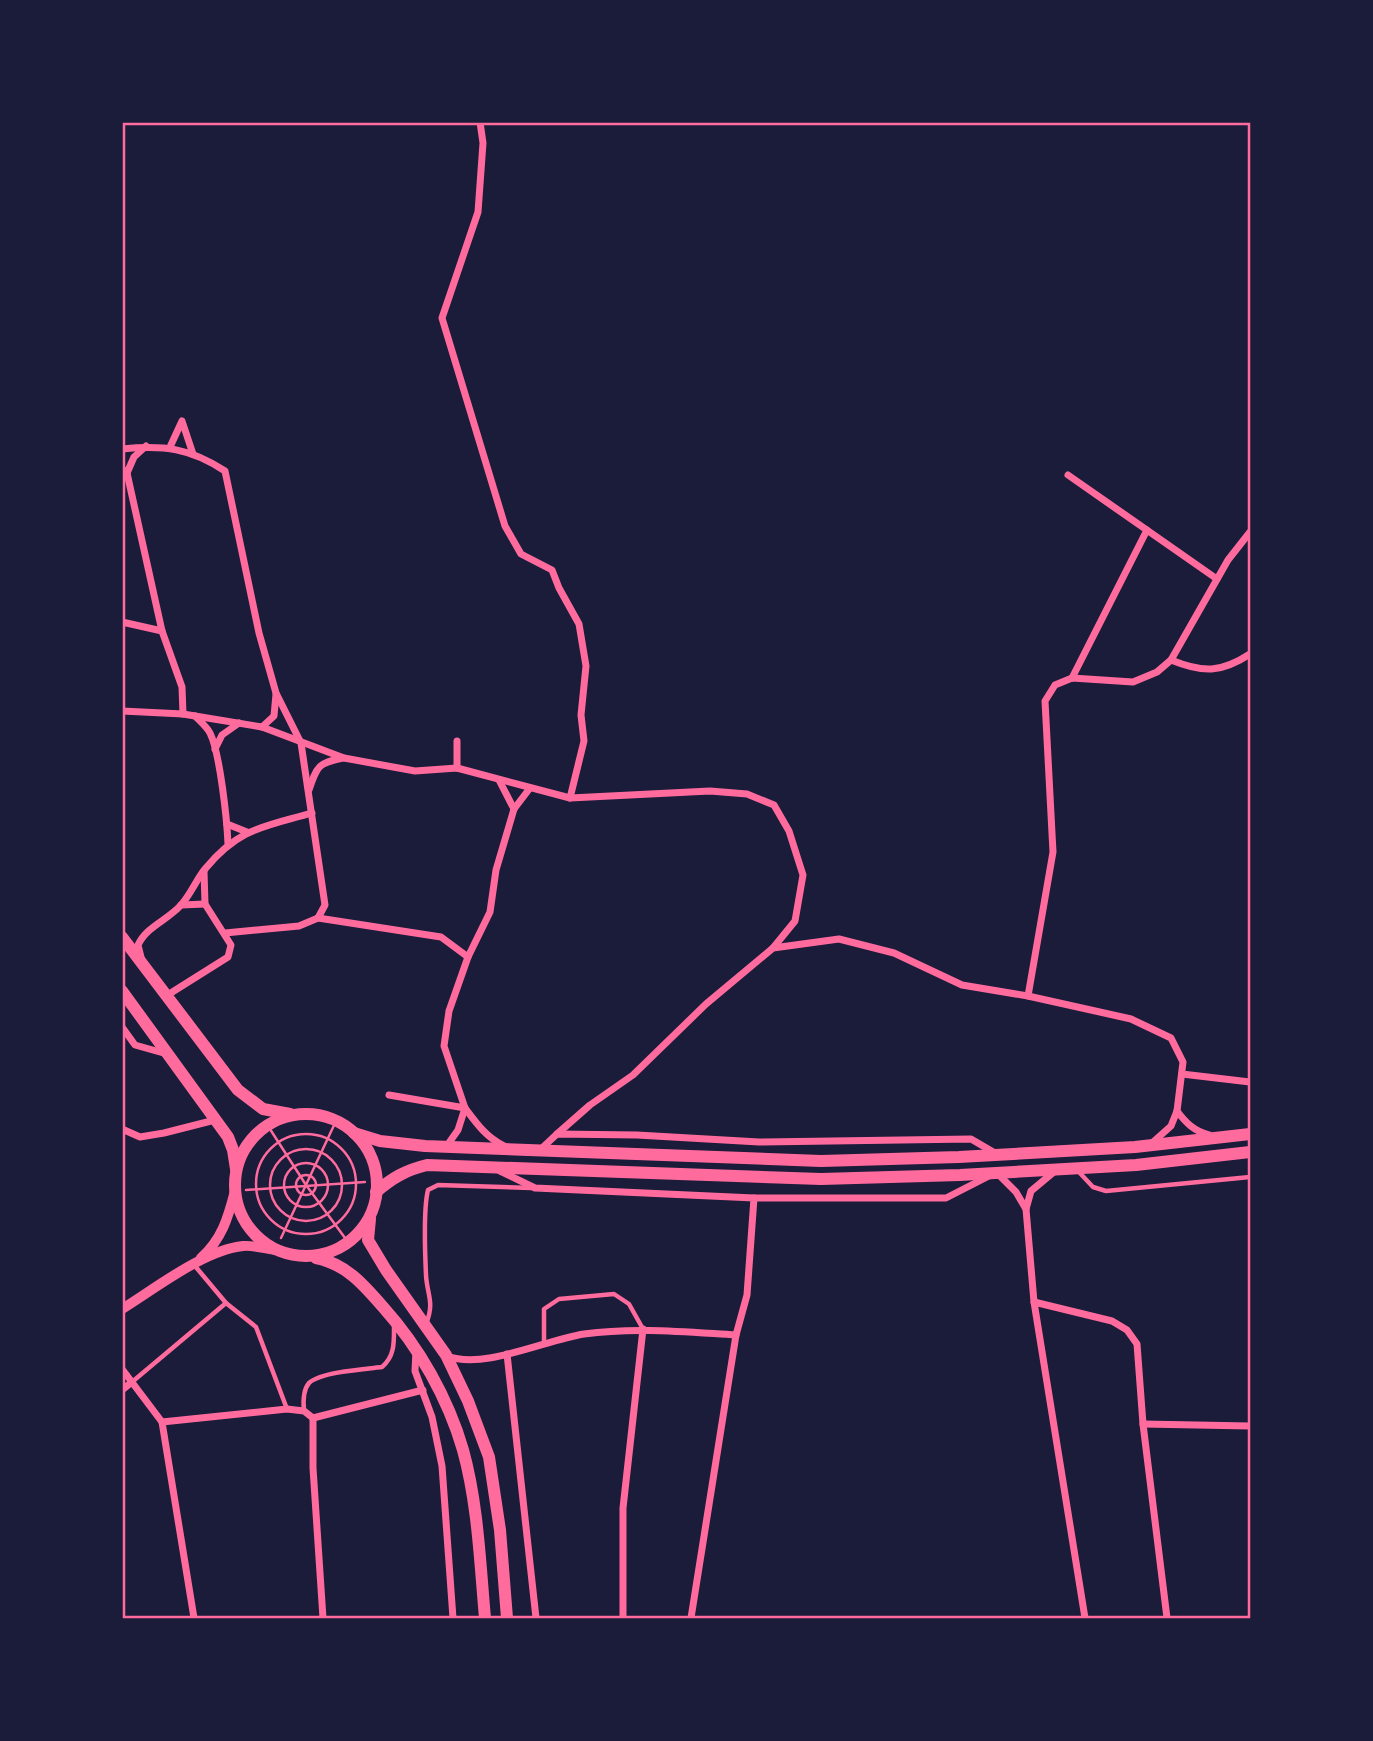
<svg xmlns="http://www.w3.org/2000/svg" width="1373" height="1741" font-family="Karla,sans-serif">
	<rect width="100%" height="100%" fill="#1b1b3a"/>
	<g fill="none" stroke-linecap="round" stroke-linejoin="round">
		<g stroke="#ff6b9d" stroke-width="2.5">
			<polyline points="268,1126 306,1185 348,1242"/>
			<circle cx="306" cy="1184" r="50"/>
			<circle cx="306" cy="1185" r="36"/>
			<circle cx="306" cy="1185" r="22"/>
			<circle cx="306" cy="1185" r="10"/>
			<polyline points="246,1190 365,1182"/>
			<polyline points="281,1238 336,1121"/>
		</g>
		<g stroke="#ff6b9d" stroke-width="4.5">
			<polyline points="1078,1171 1093,1187 1106,1191 1250,1177"/>
			<polyline points="195,1266 226,1303 256,1327 287,1409"/>
			<path d="M426,1324C435,1302 427,1295 426,1275C425,1253 423,1210 428,1190L438,1185L531,1188"/>
			<polyline points="544,1344 544,1309 559,1299 614,1294 629,1304 643,1329"/>
			<polyline points="132,1382 226,1303"/>
			<path d="M304,1411C303,1401 303,1390 309,1383C321,1372 365,1369 382,1367C395,1356 394,1342 394,1326"/>
		</g>
		<g stroke="#ff6b9d" stroke-width="7">
			<polyline points="480,122 483,143 478,212 442,318 505,526 521,554 552,570 559,588 579,624 586,666 581,715 584,741 570,798"/>
			<polyline points="170,447 182,421 193,454"/>
			<path d="M122,449C164,445 190,448 225,471L259,633L276,693L301,743L325,905L318,918L299,926L225,933"/>
			<polyline points="122,469 127,473 134,457 146,446"/>
			<polyline points="127,473 162,631 182,687 183,714"/>
			<polyline points="1068,475 1217,579"/>
			<polyline points="122,622 162,631"/>
			<path d="M1171,660C1203,673 1221,673 1250,654"/>
			<polyline points="1072,678 1147,530"/>
			<polyline points="122,711 183,714 262,727 344,758 415,771 457,768 570,798 710,791 747,794 774,805 789,831 803,875 795,921 773,948"/>
			<path d="M195,716C200,721 207,727 210,733C220,753 227,820 228,844"/>
			<polyline points="262,727 274,716 276,694"/>
			<polyline points="457,741 457,768"/>
			<polyline points="215,749 222,735 239,723"/>
			<polyline points="499,780 514,809"/>
			<path d="M309,790C317,766 318,763 343,758"/>
			<polyline points="227,824 247,832"/>
			<polyline points="181,905 205,904"/>
			<polyline points="318,918 441,937 468,957"/>
			<path d="M141,957L138,945C147,926 168,920 181,905C191,894 196,880 205,869C239,828 263,827 312,813"/>
			<polyline points="166,996 228,957 231,945 205,904 204,871"/>
			<polyline points="122,1027 135,1045 167,1054"/>
			<polyline points="1182,1074 1250,1082"/>
			<polyline points="389,1095 465,1108 444,1046 449,1011 468,957 490,912 496,870 514,809 530,788"/>
			<path d="M465,1108C477,1124 486,1137 504,1146"/>
			<path d="M1177,1111C1186,1123 1194,1131 1209,1135"/>
			<polyline points="122,1129 140,1137 164,1133 215,1120"/>
			<polyline points="557,1134 590,1105 633,1075 706,1004 773,948 839,939 894,953 962,985 1028,996"/>
			<polyline points="1152,1143 1171,1126 1177,1111 1183,1062 1171,1038 1131,1019 1028,996 1053,852 1045,701 1055,685 1072,678 1133,682 1157,672 1171,660 1228,560 1250,532"/>
			<polyline points="446,1147 458,1130 465,1108"/>
			<polyline points="541,1149 557,1134 637,1135 759,1142 971,1139 995,1153"/>
			<polyline points="500,1171 535,1188 754,1198 946,1198 989,1176"/>
			<polyline points="998,1174 1016,1192 1026,1209 1031,1191 1055,1171"/>
			<polyline points="1026,1209 1034,1302 1085,1618"/>
			<polyline points="1034,1302 1112,1321 1127,1330 1137,1344 1143,1424 1167,1618"/>
			<polyline points="416,1350 415,1371 432,1417 442,1466 453,1618"/>
			<polyline points="507,1354 536,1618"/>
			<path d="M447,1356C484,1370 545,1340 584,1334C635,1327 685,1332 736,1335"/>
			<polyline points="122,1369 162,1422 194,1618"/>
			<polyline points="122,1390 132,1382"/>
			<polyline points="313,1418 313,1468 323,1618"/>
			<polyline points="313,1418 423,1390"/>
			<polyline points="162,1422 287,1409 304,1411 313,1418"/>
			<polyline points="1143,1424 1250,1426"/>
			<polyline points="623,1618 623,1508 643,1329"/>
			<polyline points="691,1618 736,1335 747,1295 754,1198"/>
		</g>
		<g stroke="#ff6b9d" stroke-width="10">
			<path d="M201,1258C222,1239 228,1218 235,1191"/>
			<path d="M122,1309C156,1288 204,1250 243,1246C254,1245 266,1249 276,1250"/>
		</g>
		<g stroke="#ff6b9d" stroke-width="12">
			<polyline points="122,937 238,1090 263,1109 290,1114"/>
			<polyline points="122,991 228,1137 233,1150 236,1169"/>
			<circle cx="306" cy="1185" r="71"/>
			<polyline points="354,1133 380,1141 425,1146 821,1161 959,1157 1135,1147 1250,1134"/>
			<path d="M376,1192C392,1178 406,1170 427,1165L821,1179L960,1175L1136,1165L1250,1152"/>
			<polyline points="370,1219 368,1240 386,1270 446,1355 468,1401 489,1457 500,1530 507,1618"/>
			<path d="M316,1258C346,1264 363,1284 383,1307C419,1347 448,1398 463,1450C478,1504 480,1563 485,1618"/>
		</g>
	</g>
	<rect width="1373" height="1741" fill="none" stroke="#1b1b3a" stroke-width="248"/>
	<rect x="124" y="124" width="1125" height="1493" fill="none" stroke="#ff6b9d" stroke-width="2.5"/>
</svg>
